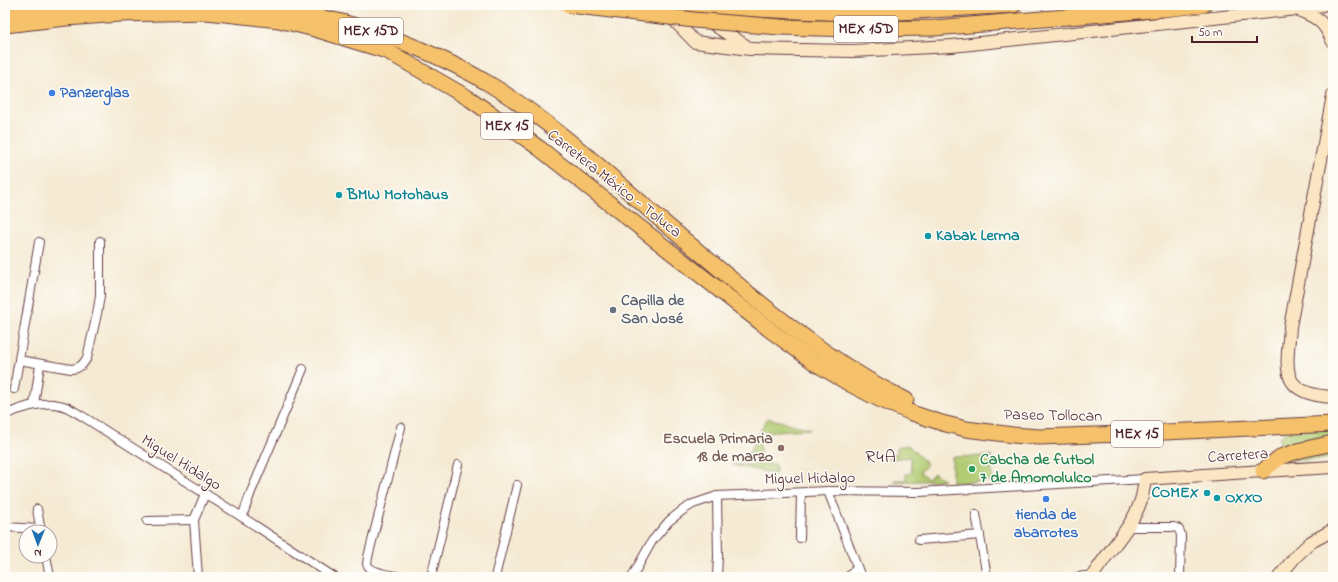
<svg xmlns="http://www.w3.org/2000/svg" width="1338" height="582" font-family="'Indie Flower',sans-serif">
	<rect width="100%" height="100%" fill="#fdfcf7"/>
	<filter id="ink" filterUnits="userSpaceOnUse"><feTurbulence type="fractalNoise" baseFrequency=".025" numOctaves="2"/><feDisplacementMap in="SourceGraphic" scale="8" xChannelSelector="R" yChannelSelector="G"/><feConvolveMatrix kernelMatrix="1 2 1 2 8 2 1 2 1" color-interpolation-filters="sRGB"/></filter>
	<filter id="wash" filterUnits="userSpaceOnUse"><feTurbulence type="fractalNoise" baseFrequency=".012" numOctaves="4" result="noise"/><feDisplacementMap in="SourceGraphic" scale="16" xChannelSelector="R" yChannelSelector="G"/><feGaussianBlur stdDeviation="0.9" result="paint"/><feColorMatrix in="noise" values="0 0 0 0 0 0 0 0 0 0 0 0 0 0 0 0 0 1.4 0 .05"/><feComposite in="paint" operator="in"/></filter>
	<g filter="url(#wash)">
		<rect width="100%" height="100%" fill="#f5ead3"/>
		<g fill="#b1cb71" stroke="#7e754e">
			<polygon points="767,418 811,429 760,432 760,457 746,459"/>
			<polygon points="1333,427 1333,458 1292,461 1281,450 1279,438 1286,431"/>
			<polygon points="908,445 927,464 920,472 928,479 934,473 944,480 895,482 894,480 906,480 906,474 912,473 910,457 890,459 889,455 897,454 897,447"/>
			<polygon points="991,456 992,481 952,483 952,457"/>
			<polygon points="775,464 776,474 732,465"/>
		</g>
	</g>
	<g filter="url(#ink)">
		<g fill="none" stroke-linecap="round" stroke-linejoin="round">
			<g stroke="#643d44" stroke-width="10">
				<g id="street">
					<polyline points="19,360 71,369 77,368 82,365 87,358 97,314 100,296 100,241"/>
					<polyline points="14,389 39,242"/>
					<polyline points="34,405 40,365"/>
					<path d="M5,415C23,407 46,399 66,407C71,409 77,413 82,416L242,517L334,577"/>
					<polyline points="828,491 861,577"/>
					<polyline points="37,509 41,532"/>
					<polyline points="976,514 987,577"/>
					<polyline points="242,517 251,492 303,369"/>
					<polyline points="147,521 194,520"/>
					<polyline points="5,527 40,529"/>
					<path d="M1127,527H1173C1179,528 1180,530 1181,536L1180,577"/>
					<polyline points="800,538 801,493"/>
					<polyline points="919,540 980,535"/>
					<polyline points="46,556 50,577"/>
					<polyline points="198,577 194,520 205,494"/>
					<path d="M400,577C392,575 370,573 367,564C367,562 368,559 368,557L401,427"/>
					<polyline points="431,577 458,465"/>
					<polyline points="495,577 517,485"/>
					<polyline points="632,577 652,541 669,521 683,510 693,504 717,496 828,491 919,492 1145,479"/>
					<polyline points="717,577 718,556 717,496"/>
					<polyline points="848,577 857,568"/>
					<polyline points="1077,577 1085,576 1092,576"/>
				</g>
			</g>
			<g stroke="#643d44" stroke-width="14">
				<g id="secondary">
					<polyline points="663,5 669,15 695,42 750,49 852,51 952,46 1297,9 1323,5"/>
					<path d="M1298,10C1319,18 1324,22 1333,42"/>
					<polyline points="710,22 749,48"/>
					<path d="M1333,95L1290,327C1287,369 1278,394 1333,397"/>
					<path d="M1092,577C1106,553 1133,527 1141,500C1143,494 1144,486 1145,479L1263,471L1333,467"/>
					<polyline points="1279,577 1295,557 1311,542 1333,530"/>
				</g>
			</g>
			<g stroke="#643d44" stroke-width="15">
				<polyline id="primary" points="688,5 706,7"/>
			</g>
			<g stroke="#643d44" stroke-width="17">
				<g id="highway">
					<path d="M241,5C274,10 309,14 342,22C391,35 448,59 491,85C547,119 597,164 646,207C680,237 715,265 749,294C799,334 848,372 906,400"/>
					<polyline points="706,7 867,14 1014,5"/>
					<polyline points="1163,9 1203,5"/>
					<polyline points="5,11 89,5"/>
					<polyline points="5,25 66,18 120,14 207,12 279,20 315,29 387,51 470,99 539,148 774,333 815,363 850,384 879,399 912,413 942,423 966,429 1013,435 1039,437 1123,434 1333,424"/>
					<polyline points="1263,471 1280,457 1301,450 1333,443"/>
				</g>
			</g>
			<use href="#street" stroke="#fff" stroke-width="8"/>
			<use href="#secondary" stroke="#fbe6c4" stroke-width="12"/>
			<use href="#primary" stroke="#f5c16b" stroke-width="13"/>
			<use href="#highway" stroke="#f5c16b" stroke-width="15"/>
			<g stroke="#643d44" stroke-width="17" stroke-linecap="butt">
				<polyline id="highway-bridge" points="569,5 694,20 780,27 856,29 934,28 1163,9"/>
			</g>
			<use href="#highway-bridge" stroke="#f5c16b" stroke-width="15"/>
		</g>
	</g>
	<g fill="#3f7fe0" stroke="#fdfcf7" stroke-width="1.5">
		<circle cx="52" cy="93" r="4"/>
		<circle cx="1046" cy="499" r="4"/>
	</g>
	<g fill="#0f9aa8" stroke="#fdfcf7" stroke-width="1.5">
		<circle cx="339" cy="195" r="4"/>
		<circle cx="928" cy="236" r="4"/>
		<circle cx="1207" cy="493" r="4"/>
		<circle cx="1217" cy="498" r="4"/>
	</g>
	<circle fill="#6b7280" stroke="#fdfcf7" stroke-width="1.5" cx="613" cy="310" r="4"/>
	<circle fill="#8d6e63" stroke="#fdfcf7" stroke-width="1.5" cx="781" cy="448" r="4"/>
	<circle fill="#2e9e5b" stroke="#fdfcf7" stroke-width="1.5" cx="972" cy="469" r="4"/>
	<g text-anchor="middle" dominant-baseline="central" stroke-width="3" stroke-linejoin="round" paint-order="stroke">
		<g fill="#fdfcf7" stroke="#806168" stroke-width="1">
			<rect x="834" y="16" width="64" height="26" rx="3"/>
			<rect x="339" y="18" width="64" height="26" rx="3"/>
			<rect x="481" y="113" width="52" height="26" rx="3"/>
			<rect x="1111" y="421" width="52" height="26" rx="3"/>
		</g>
		<g font-size="15" font-weight="bold" fill="#4a1f2b">
			<text x="866" y="29">MEX 15D</text>
			<text x="371" y="31">MEX 15D</text>
			<text x="507" y="126">MEX 15</text>
			<text x="1137" y="434">MEX 15</text>
		</g>
		<g font-size="16" font-weight="bold" fill="#366cbe" stroke="#fdfcf7" text-anchor="start">
			<text x="60" y="93">Panzerglas</text>
			<text x="1046" y="515" text-anchor="middle">tienda de<tspan x="1046" dy="18">abarrotes</tspan></text>
		</g>
		<g font-size="16" fill="#4a1f2b" stroke="#fdfcf7">
			<text transform="translate(614 184) rotate(38)">Carretera México - Toluca</text>
			<text transform="translate(1053 416) rotate(1)">Paseo Tollocan</text>
			<text transform="translate(1238 456) rotate(-4)">Carretera</text>
			<text transform="translate(181 463) rotate(32)">Miguel Hidalgo</text>
			<text transform="translate(810 479) rotate(-1)">Miguel Hidalgo</text>
		</g>
		<g font-size="16" font-weight="bold" fill="#0d838f" stroke="#fdfcf7" text-anchor="start">
			<text x="347" y="195">BMW Motohaus</text>
			<text x="936" y="236">Kabak Lerma</text>
			<text x="1199" y="493" text-anchor="end">COMEX</text>
			<text x="1225" y="498">OXXO</text>
		</g>
		<g font-size="16" font-weight="bold" fill="#5b616d" stroke="#fdfcf7" text-anchor="start">
			<text x="621" y="301">Capilla de<tspan x="621" dy="18">San José</tspan></text>
		</g>
		<g font-size="16" font-weight="bold" fill="#785e54" stroke="#fdfcf7" text-anchor="end">
			<text x="773" y="439">Escuela Primaria<tspan x="773" dy="18">18 de marzo</tspan></text>
		</g>
		<g font-size="16" font-weight="bold" fill="#27864d" stroke="#fdfcf7" text-anchor="start">
			<text x="980" y="460">Cabcha de futbol<tspan x="980" dy="18">7 de Amomolulco</tspan></text>
		</g>
		<g font-size="18" letter-spacing="1" fill="#4a1f2b" stroke="#fdfcf7">
			<text x="881" y="458">R4A</text>
		</g>
	</g>
	<rect width="1338" height="582" fill="none" stroke="#fdfcf7" stroke-width="20"/>
	<g transform="translate(38 544) rotate(181)"><circle r="19" fill="#fdfcf7" stroke="#b5a4a5"/>
	<path d="M0-3L7 15L0 10L-7 15Z" fill="#1f6fb2"/>
	<text y="-6" font-size="11" font-weight="bold" text-anchor="middle" fill="#4a1f2b">N</text>
	</g>
	<path d="M1192 36v6h65v-6" fill="none" stroke="#4a1f2b" stroke-width="2"/>
	<text x="1198" y="36" font-size="12" fill="#4a1f2b" stroke="#fdfcf7" stroke-width="3" paint-order="stroke">50 m</text>
</svg>
